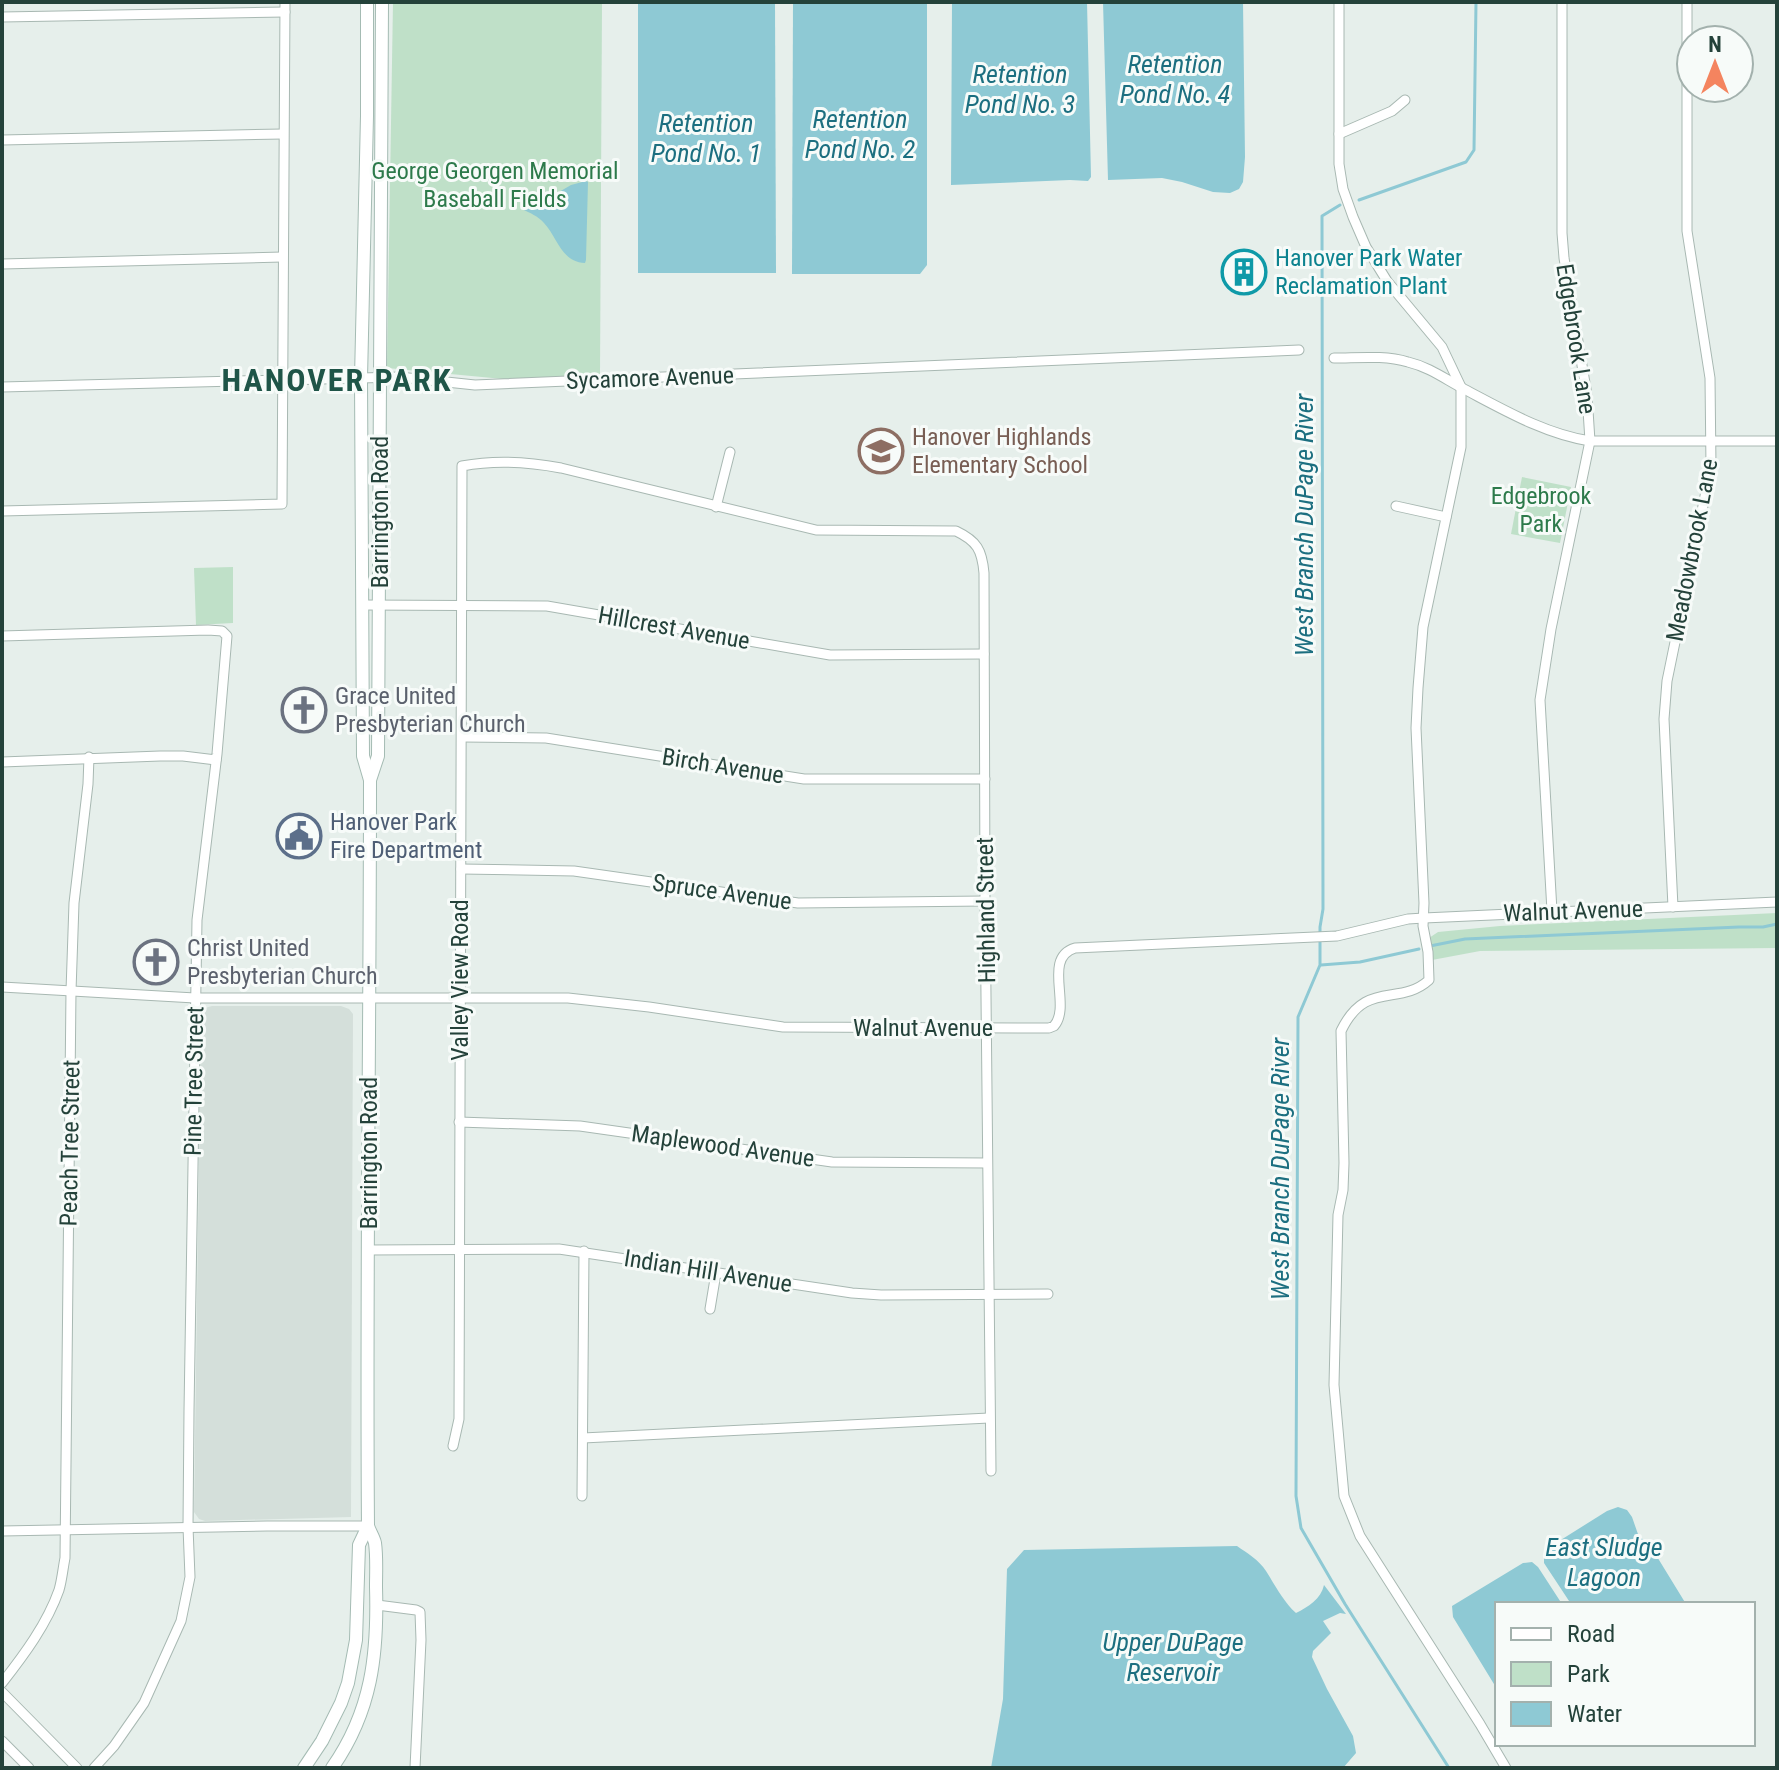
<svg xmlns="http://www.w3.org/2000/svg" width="1779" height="1770" font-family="'Roboto Condensed',sans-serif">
	<rect width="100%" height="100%" fill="#e6efeb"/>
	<polygon fill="#d4dfda" points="212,1006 341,1006 349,1009 353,1014 351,1517 205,1521 199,1519 194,1512 201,1016 205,1008"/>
	<g fill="#bfe0c8">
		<polygon points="393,2 602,2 600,375 503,379 387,368"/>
		<polygon points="1522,477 1571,487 1560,543 1511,534"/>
		<polygon points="233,567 233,623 196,625 194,568"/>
		<polygon points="1777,913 1777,948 1480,951 1432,960 1429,938 1438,932 1500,926"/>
	</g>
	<g fill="#8ec9d4">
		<polygon points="638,2 775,2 776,273 638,273"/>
		<polygon points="793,2 927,2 927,265 920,274 792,274"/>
		<polygon points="952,2 1087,2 1091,177 1088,181 1070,180 951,185"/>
		<polygon points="1103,2 1243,2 1245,157 1243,182 1239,189 1230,193 1213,192 1182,182 1162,178 1108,180"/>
		<path d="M586,181L588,182L586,260L585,263C561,262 558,238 544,223C538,216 530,213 522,209L521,207L524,199H547L571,185Z"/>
		<polygon points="1618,1507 1627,1510 1632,1517 1639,1537 1648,1542 1686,1604 1571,1604 1544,1563 1544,1555 1548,1548 1607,1511"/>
		<path d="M1237,1546C1247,1553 1259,1560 1266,1571C1275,1585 1283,1601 1296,1613C1308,1607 1321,1599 1324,1585L1346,1614L1340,1613L1323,1621L1331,1633L1313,1651L1312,1657L1327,1689L1353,1736L1356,1753L1343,1768H991L1003,1699L1007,1569L1024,1550Z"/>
		<polygon points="1532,1562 1538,1567 1562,1604 1497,1604 1497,1689 1453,1617 1452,1606 1523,1563"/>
	</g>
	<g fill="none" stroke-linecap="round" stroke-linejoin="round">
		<g stroke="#8ec9d4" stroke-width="3">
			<polyline points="1359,200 1466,162 1474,150 1476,2"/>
			<polyline points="1340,205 1322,216 1323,909 1320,927 1320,965 1298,1017 1296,1496 1301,1528 1345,1604 1449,1768"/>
			<polyline points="1430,946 1465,939 1739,927 1763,927 1777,924"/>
			<polyline points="1321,965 1360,962 1419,949"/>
		</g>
		<g stroke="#a8b8b2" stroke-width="11">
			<g id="street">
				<path d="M1339,2V164L1343,189L1353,217L1366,247L1387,281L1442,347L1461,387V447L1423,627L1418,688L1416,728L1424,903L1423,926L1428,952L1429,980C1399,1007 1366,979 1341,1031L1344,1163L1343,1190L1338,1215L1334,1385L1344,1496L1360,1536L1480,1724L1506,1768"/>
				<polyline points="2,17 285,12"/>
				<polyline points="1339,134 1392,111 1405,100"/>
				<polyline points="2,140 283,134"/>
				<polyline points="2,264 282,257"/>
				<path d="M1334,358C1358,358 1384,355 1408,362C1429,367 1445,379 1464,389C1504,410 1545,434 1590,441H1777"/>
				<polyline points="2,387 399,377 475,385 1299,350"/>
				<polyline points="1396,506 1446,517"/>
				<polyline points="716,507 730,452"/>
				<polyline points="2,511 282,504 285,2"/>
				<polyline points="363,605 547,606 830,655 984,654"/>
				<polyline points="2,636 208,630 222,631 227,636 217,754 197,920 189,1411 188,1527 190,1577 181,1621 144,1703 114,1746 94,1768"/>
				<polyline points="462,737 546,738 804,779 985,779"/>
				<polyline points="2,762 160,756 183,756 216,760"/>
				<polyline points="461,869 574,871 798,903 985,901"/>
				<polyline points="1673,907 1664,719 1667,681 1711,467 1710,378 1687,231 1687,2"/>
				<polyline points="1552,911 1540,700 1551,629 1590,441 1587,395 1564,258 1562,233 1562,2"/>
				<path d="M2,987L195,998H568L649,1007L783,1027L1049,1028L1054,1026C1072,1006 1042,958 1075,948L1337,936L1408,919L1424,918L1777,902"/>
				<polyline points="459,1122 580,1126 832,1162 987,1163"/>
				<polyline points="369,1250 559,1249 852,1293 881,1295 1048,1294"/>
				<polyline points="710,1309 716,1273"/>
				<polyline points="583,1438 989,1418"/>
				<path d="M453,1446L459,1419L462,466C493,460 530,462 561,468L816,530L956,531C977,541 982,550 984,573L985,901L991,1471"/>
				<polyline points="582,1496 584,1251"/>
				<polyline points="2,1531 267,1526 368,1526"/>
				<polyline points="377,1605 416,1610 420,1612 421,1640 415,1768"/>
				<path d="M2,1683C24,1655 47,1624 59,1590C62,1580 63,1568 65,1558L71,991L74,903L88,784L89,757"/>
				<polyline points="2,1692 77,1768"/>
				<polyline points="2,1741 29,1768"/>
			</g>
		</g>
		<g stroke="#a4bbb3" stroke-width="14">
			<g id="secondary">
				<polyline points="370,780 378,756 382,2"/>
				<polyline points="304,1768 322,1741 341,1703 348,1683 356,1640 359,1545 368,1526"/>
				<path d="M332,1768C372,1711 378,1654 376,1587C376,1573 377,1557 375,1543C374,1538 370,1532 368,1526C366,1278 370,1029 370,780L363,756L361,378L367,116V2"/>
			</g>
		</g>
		<use href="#street" stroke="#fff" stroke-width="9"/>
		<use href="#secondary" stroke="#fff" stroke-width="12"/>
	</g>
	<defs>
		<g id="building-ring" transform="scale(2.3)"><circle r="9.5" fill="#f7fbf9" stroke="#0f9aa8" stroke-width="1.5"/><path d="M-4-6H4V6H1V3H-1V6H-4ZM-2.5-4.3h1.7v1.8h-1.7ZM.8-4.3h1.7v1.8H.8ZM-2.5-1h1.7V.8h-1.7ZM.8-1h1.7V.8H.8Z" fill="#0f9aa8"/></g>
		<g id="school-ring" transform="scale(2.3)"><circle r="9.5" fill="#f7fbf9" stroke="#8d6e63" stroke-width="1.5"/><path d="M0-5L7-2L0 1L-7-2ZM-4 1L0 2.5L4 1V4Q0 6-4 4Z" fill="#8d6e63"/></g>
		<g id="church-ring" transform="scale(2.3)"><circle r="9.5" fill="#f7fbf9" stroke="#6b7280" stroke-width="1.5"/><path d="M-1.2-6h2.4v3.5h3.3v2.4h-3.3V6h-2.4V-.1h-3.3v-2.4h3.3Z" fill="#6b7280"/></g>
		<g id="civic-ring" transform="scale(2.3)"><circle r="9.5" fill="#f7fbf9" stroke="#5c6f8a" stroke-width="1.5"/><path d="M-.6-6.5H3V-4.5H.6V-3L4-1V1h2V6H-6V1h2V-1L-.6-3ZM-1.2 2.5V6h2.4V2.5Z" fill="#5c6f8a"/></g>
	</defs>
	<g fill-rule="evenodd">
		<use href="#building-ring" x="1244" y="272"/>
		<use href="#school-ring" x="881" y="451"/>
		<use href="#church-ring" x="304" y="710"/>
		<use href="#civic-ring" x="299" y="836"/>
		<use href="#church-ring" x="156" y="962"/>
	</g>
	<g text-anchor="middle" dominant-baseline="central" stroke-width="6" stroke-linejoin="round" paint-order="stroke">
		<g font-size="24" fill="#2d7a4b" stroke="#f7fbf9">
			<text x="495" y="171">George Georgen Memorial<tspan x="495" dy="28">Baseball Fields</tspan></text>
			<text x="1541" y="496">Edgebrook<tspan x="1541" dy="28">Park</tspan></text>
		</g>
		<g font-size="24" fill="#0d838f" stroke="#f7fbf9" text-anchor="start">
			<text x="1275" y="258">Hanover Park Water<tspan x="1275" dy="28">Reclamation Plant</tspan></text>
		</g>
		<g font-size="24" fill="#24423a" stroke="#f7fbf9">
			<text transform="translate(1576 339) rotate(81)">Edgebrook Lane</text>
			<text transform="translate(650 378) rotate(-2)">Sycamore Avenue</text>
			<text transform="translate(380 512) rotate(-90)">Barrington Road</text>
			<text transform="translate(1692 550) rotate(-79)">Meadowbrook Lane</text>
			<text transform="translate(674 628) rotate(10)">Hillcrest Avenue</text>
			<text transform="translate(723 766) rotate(9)">Birch Avenue</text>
			<text transform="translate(722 892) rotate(8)">Spruce Avenue</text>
			<text transform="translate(986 910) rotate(-91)">Highland Street</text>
			<text transform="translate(1573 911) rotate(-2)">Walnut Avenue</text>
			<text transform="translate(460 980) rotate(-90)">Valley View Road</text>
			<text x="923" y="1028">Walnut Avenue</text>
			<text transform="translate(194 1081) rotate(-89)">Pine Tree Street</text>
			<text transform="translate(70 1143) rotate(-89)">Peach Tree Street</text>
			<text transform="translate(723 1146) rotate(8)">Maplewood Avenue</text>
			<text transform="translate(369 1153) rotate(-90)">Barrington Road</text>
			<text transform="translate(708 1271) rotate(9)">Indian Hill Avenue</text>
		</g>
		<g font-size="24" fill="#785e54" stroke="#f7fbf9" text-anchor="start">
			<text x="912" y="437">Hanover Highlands<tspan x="912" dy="28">Elementary School</tspan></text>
		</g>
		<g font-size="24" fill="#5b616d" stroke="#f7fbf9" text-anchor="start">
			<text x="335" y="696">Grace United<tspan x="335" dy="28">Presbyterian Church</tspan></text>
			<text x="187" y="948">Christ United<tspan x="187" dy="28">Presbyterian Church</tspan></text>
		</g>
		<g font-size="24" fill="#4e5e75" stroke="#f7fbf9" text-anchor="start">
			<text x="330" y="822">Hanover Park<tspan x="330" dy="28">Fire Department</tspan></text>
		</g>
		<g font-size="26" font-style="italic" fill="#1c6f80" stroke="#f7fbf9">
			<text x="1175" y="64">Retention<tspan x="1175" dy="30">Pond No. 4</tspan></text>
			<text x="1020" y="74">Retention<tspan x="1020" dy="30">Pond No. 3</tspan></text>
			<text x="860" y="119">Retention<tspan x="860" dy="30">Pond No. 2</tspan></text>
			<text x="706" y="123">Retention<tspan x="706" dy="30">Pond No. 1</tspan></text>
			<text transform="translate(1304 525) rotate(-90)">West Branch DuPage River</text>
			<text transform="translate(1280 1169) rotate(-90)">West Branch DuPage River</text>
			<text x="1604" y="1547">East Sludge<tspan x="1604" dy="30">Lagoon</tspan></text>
			<text x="1173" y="1642">Upper DuPage<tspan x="1173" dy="30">Reservoir</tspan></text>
		</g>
		<g font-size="32" font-weight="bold" letter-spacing="2" fill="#1f5548" stroke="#f7fbf9">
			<text x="337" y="380">HANOVER PARK</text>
		</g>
	</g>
	<rect width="1779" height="1770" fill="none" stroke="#24423a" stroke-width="8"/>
	<rect x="1495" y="1602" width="260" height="144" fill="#f7fbf9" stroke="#a3b1ad" stroke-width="2"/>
	<rect x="1511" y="1628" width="40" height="12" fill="#ffffff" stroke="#a3b1ad" stroke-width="2"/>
	<text x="1567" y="1642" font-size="24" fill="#24423a">Road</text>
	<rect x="1511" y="1662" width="40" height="24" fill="#bfe0c8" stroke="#a3b1ad" stroke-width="2"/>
	<text x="1567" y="1682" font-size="24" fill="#24423a">Park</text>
	<rect x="1511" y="1702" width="40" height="24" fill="#8ec9d4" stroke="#a3b1ad" stroke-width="2"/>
	<text x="1567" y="1722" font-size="24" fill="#24423a">Water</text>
	<g transform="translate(1715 64)"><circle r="38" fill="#f7fbf9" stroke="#a3b1ad" stroke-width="2"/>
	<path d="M0-6L14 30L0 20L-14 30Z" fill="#f4845f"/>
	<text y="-12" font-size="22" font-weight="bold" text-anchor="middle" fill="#24423a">N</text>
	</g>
</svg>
